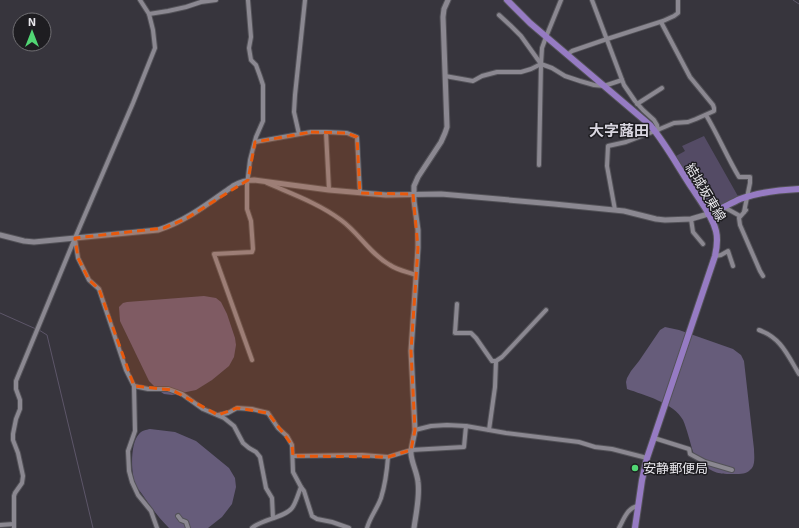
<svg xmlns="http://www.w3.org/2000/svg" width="799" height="528" font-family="'Exo 2','Noto Sans JP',sans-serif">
	<rect width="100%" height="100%" fill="#37353d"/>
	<polygon fill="#544b65" points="704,136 739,198 717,207 716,206 709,209 676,156 685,151 682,146"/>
	<g fill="#665c7a">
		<polygon points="204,296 216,298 221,302 227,314 235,338 236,345 234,357 229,366 212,380 196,390 172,395 164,394 158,390 149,381 120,321 119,307 123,303 127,302"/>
		<path d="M665,327L679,330L733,349L741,355L744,361L754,449C754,455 756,466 750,470C747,474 740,474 735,474C719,474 713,474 701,462C698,459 695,456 693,452C690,442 687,429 683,420C674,403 644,395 627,389L626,382L627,378L631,371L639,361L660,330Z"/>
		<path d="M150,429L175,432L196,441L229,468L235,478L236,487L232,504L222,517L208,528H169C159,518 150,506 142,494C140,491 137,488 135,484C131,473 130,443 139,434C142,430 146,430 150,429Z"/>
	</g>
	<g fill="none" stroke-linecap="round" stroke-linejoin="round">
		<g stroke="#5d5669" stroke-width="1">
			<polyline points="793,0 799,4"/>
			<polyline points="0,313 36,329"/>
			<polyline points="39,330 47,335 93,528"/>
		</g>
		<g stroke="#535258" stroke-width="6">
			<g id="minor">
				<polyline points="248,0 251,37 249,48 251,60 256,65 260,76 263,85 263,121 256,137 250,160 247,185 247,209 251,221 253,249 252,252 214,254 252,360"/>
				<polyline points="592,0 624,85 635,101 643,110 654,120 657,125 658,130"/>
				<polyline points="149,14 168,11 186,7 201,2 216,0"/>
				<polyline points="499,15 511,26 521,36 541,64 552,68 565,76 580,81 594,85 604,86 622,80"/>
				<polyline points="567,55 572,51 607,39 663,21 674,16 678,13 678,0"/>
				<polyline points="445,76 473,81 482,76 497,72 521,72 531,69 541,64"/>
				<polyline points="637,104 662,88"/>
				<path d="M706,115C718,135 727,157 739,177H750V183L744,212"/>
				<polyline points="326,132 347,133 357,137 360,193"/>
				<polyline points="299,134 294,112 295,95 305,0"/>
				<polyline points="255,142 311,132 326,132 329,190"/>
				<polyline points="539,165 541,64 542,48 546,37 561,0"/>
				<path d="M267,183C292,194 318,203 341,220C359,233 370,254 390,265C397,270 408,272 416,275"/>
				<polyline points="724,207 740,216"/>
				<polyline points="615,210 607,166 608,146 626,142 655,131 674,123 688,122 696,119 714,111 714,108 713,105 690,77 661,22"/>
				<polyline points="746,210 739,218 740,225 760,271 763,276"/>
				<polyline points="691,219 693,232 703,244"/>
				<polyline points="75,239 78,258 89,280 99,289 126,370 134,386 135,431 128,451 129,471 132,482 138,495 151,511 157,528"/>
				<polyline points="715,256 721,255 728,251 733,266"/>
				<polyline points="457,304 455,333 471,333 476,338 492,361 496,361 502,357 546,310"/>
				<path d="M759,330C781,338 787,354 799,374"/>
				<polyline points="134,386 148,389 168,389 182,394 203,409 224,418 234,426 243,443 249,448 256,452 260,457 266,488 272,498 273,518"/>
				<polyline points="218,415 228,413 237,408 252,409 268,413 278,428 287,436 292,445 293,472 301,487 304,491 312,516 317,519 332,522 349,528"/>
				<polyline points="415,430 431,426 447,425 466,426 506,433 579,442 595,447 612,449 647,458"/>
				<polyline points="489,430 495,387 496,361"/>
				<polyline points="654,438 689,449 690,454 705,462 732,470"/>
				<polyline points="293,456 362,455 388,457 411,450 464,447 466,426"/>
				<polyline points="178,516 181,520 186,522 188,528"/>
				<polyline points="0,525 14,524"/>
				<polyline points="14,528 14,496 15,493 22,483 23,476 18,453 13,440 13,434 16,419 20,409 20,400 16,389 16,381 75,238 133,103 155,48 153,30 149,14 140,0"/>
				<path d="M252,528C262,519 284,518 292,508C296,503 298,494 301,487"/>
				<path d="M367,528C370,517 377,509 381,498C385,485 387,471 388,457"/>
				<path d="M619,528C624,519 627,508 638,506"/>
			</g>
		</g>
		<g stroke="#535258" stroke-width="7">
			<g id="tertiary">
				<path d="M0,235L24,241L34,242L158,230C186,221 209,203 233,186C240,182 246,180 254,180L329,190L386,195L441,194L554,204L624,211L656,219L665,220L691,219L708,214"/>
				<path d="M414,528C416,513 420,497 418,482C417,472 412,464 411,454C411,446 414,438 415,430L411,351L418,248V230L414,201V186L418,177L441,142L445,133L447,127L443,17L444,9L448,0"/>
			</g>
		</g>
		<g stroke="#535258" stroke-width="8">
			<g id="primary">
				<path d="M507,0L530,23L650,125C666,144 678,167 692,188C700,201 712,215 716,231C718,239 717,247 715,256L647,458L642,480L635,528"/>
				<path d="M708,214C719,210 729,204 740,199C759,192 779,190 799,189"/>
			</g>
		</g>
		<use href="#minor" stroke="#8b8891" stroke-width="4"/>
		<use href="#tertiary" stroke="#8b8891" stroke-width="5"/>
		<use href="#primary" stroke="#967bc3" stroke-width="6"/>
	</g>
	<path fill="#e8590c" fill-opacity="0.2" stroke="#e8590c" stroke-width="3" stroke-dasharray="8 5" stroke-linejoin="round" d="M311,132L347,133L357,137L360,193L413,194L418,248L411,351L415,430L411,450L388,457L293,456L292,445L268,413L237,408L218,415L172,390L134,386L99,289L89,280L78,258L75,238L164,228L187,218L248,180L255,142Z"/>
	<circle fill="#51d674" stroke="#1e1d21" stroke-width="1.5" cx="635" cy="468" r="4"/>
	<g text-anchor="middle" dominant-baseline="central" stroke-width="3" stroke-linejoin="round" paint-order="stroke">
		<g font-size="13" fill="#e8e7ec" stroke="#1e1d21">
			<text transform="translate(706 192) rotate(59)">結城坂東線</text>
		</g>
		<g font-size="13" fill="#e8e7ec" stroke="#1e1d21" text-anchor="start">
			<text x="643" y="468">安静郵便局</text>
		</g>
		<g font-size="15" font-weight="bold" fill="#d9d6e0" stroke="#1e1d21">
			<text x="619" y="130">大字蕗田</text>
		</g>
	</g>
	<g transform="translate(32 32)"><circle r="19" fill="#1e1d21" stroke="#6f6e72"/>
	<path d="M0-3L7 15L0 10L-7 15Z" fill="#51d674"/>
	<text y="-6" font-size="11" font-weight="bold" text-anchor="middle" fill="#e8e7ec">N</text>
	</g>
</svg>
